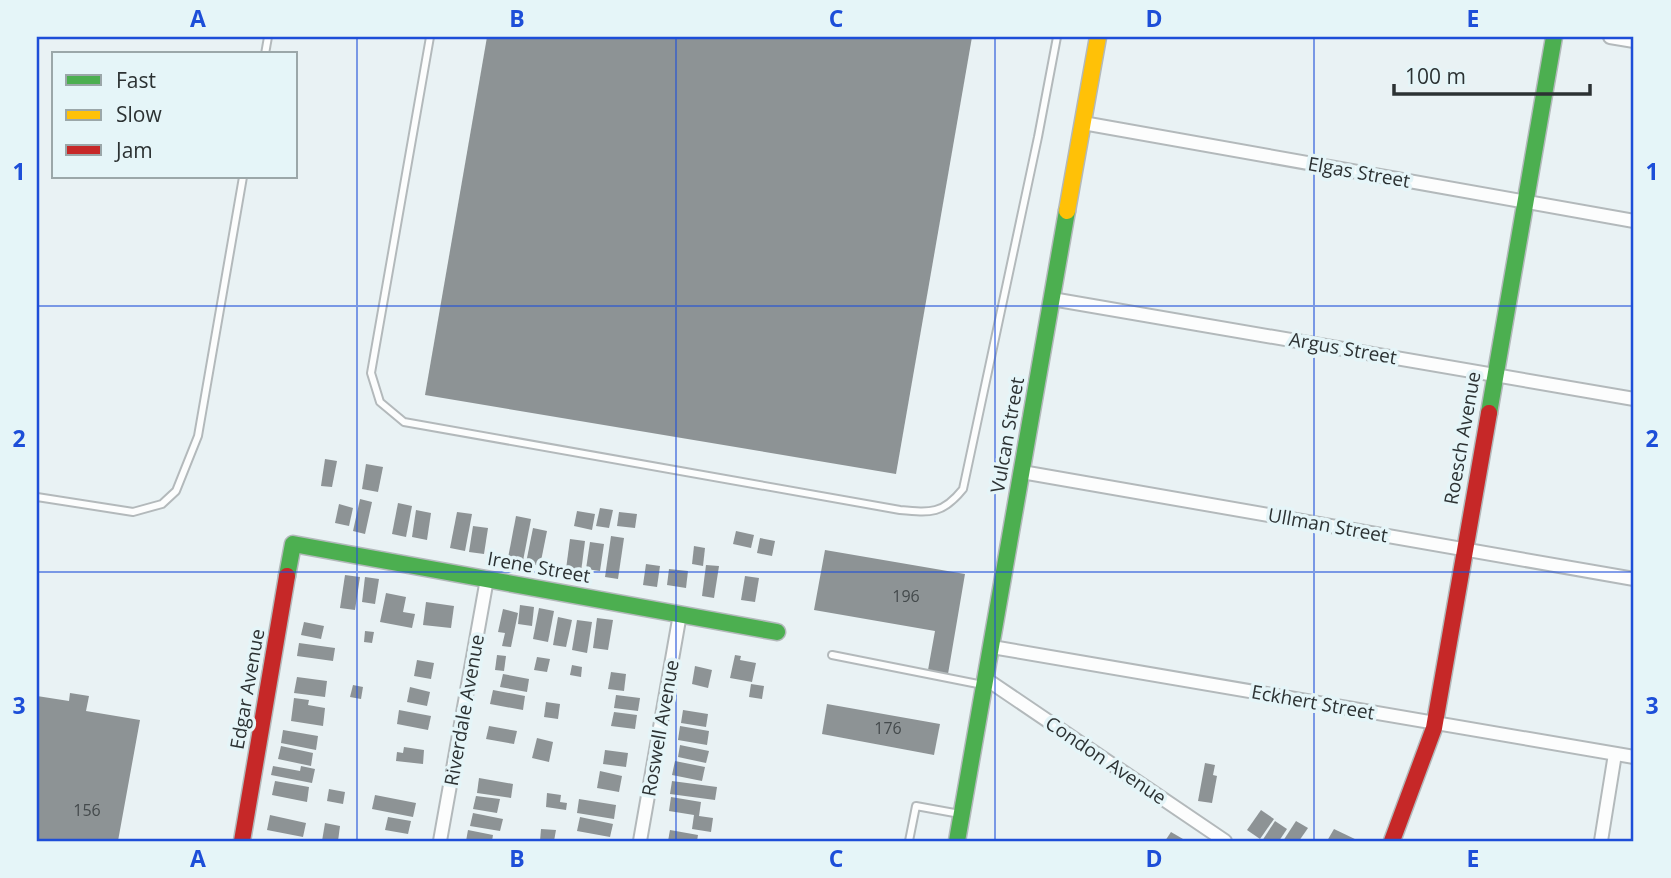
<svg xmlns="http://www.w3.org/2000/svg" width="1671" height="878" font-family="'Open Sans',sans-serif">
	<rect width="100%" height="100%" fill="#e9f2f4"/>
	<g fill="#8d9395">
		<polygon points="487,37 972,37 896,474 425,395"/>
		<polygon points="325,459 337,461 332,487 321,486"/>
		<polygon points="366,464 383,467 378,492 362,489"/>
		<polygon points="360,499 372,502 365,534 353,531"/>
		<polygon points="398,503 412,506 406,537 392,534"/>
		<polygon points="339,504 353,508 349,526 335,523"/>
		<polygon points="600,508 613,510 609,528 596,526"/>
		<polygon points="416,510 431,513 427,540 412,537"/>
		<polygon points="577,511 595,514 592,530 574,526"/>
		<polygon points="457,512 472,514 465,551 450,548"/>
		<polygon points="619,512 637,514 635,528 617,526"/>
		<polygon points="516,516 531,519 523,561 508,558"/>
		<polygon points="473,526 488,528 484,554 469,552"/>
		<polygon points="533,528 547,531 540,566 526,563"/>
		<polygon points="736,531 754,535 751,548 733,544"/>
		<polygon points="611,536 624,538 618,579 605,577"/>
		<polygon points="760,538 775,541 772,556 757,553"/>
		<polygon points="570,539 585,541 581,572 566,569"/>
		<polygon points="590,542 604,544 600,571 586,569"/>
		<polygon points="694,546 705,548 703,566 692,564"/>
		<polygon points="825,550 965,574 948,674 928,670 935,631 814,610"/>
		<polygon points="646,564 660,566 657,587 643,585"/>
		<polygon points="706,565 719,566 714,598 702,596"/>
		<polygon points="669,569 688,571 686,588 667,585"/>
		<polygon points="345,575 360,577 355,610 340,608"/>
		<polygon points="745,576 759,578 755,602 741,600"/>
		<polygon points="365,577 379,579 375,604 362,602"/>
		<polygon points="386,593 406,597 403,612 415,614 412,628 380,622"/>
		<polygon points="426,602 454,606 451,628 423,625"/>
		<polygon points="520,605 534,607 532,626 518,624"/>
		<polygon points="539,608 554,611 548,642 533,639"/>
		<polygon points="503,609 518,613 511,647 502,646 505,633 498,632"/>
		<polygon points="558,617 572,620 566,647 553,645"/>
		<polygon points="597,618 613,620 608,650 593,648"/>
		<polygon points="577,620 592,622 587,653 572,650"/>
		<polygon points="304,622 324,626 321,639 301,635"/>
		<polygon points="365,631 374,632 372,643 364,642"/>
		<polygon points="299,643 335,648 333,661 297,656"/>
		<polygon points="497,655 506,656 504,671 495,670"/>
		<polygon points="735,655 741,656 740,660 756,663 752,682 730,678"/>
		<polygon points="537,657 550,659 547,672 534,670"/>
		<polygon points="417,660 434,663 431,679 414,676"/>
		<polygon points="572,665 582,667 581,677 570,675"/>
		<polygon points="695,666 712,670 708,688 692,684"/>
		<polygon points="611,672 626,674 624,691 608,689"/>
		<polygon points="503,674 529,679 527,692 500,687"/>
		<polygon points="297,677 327,681 325,697 294,693"/>
		<polygon points="751,684 764,686 762,699 749,697"/>
		<polygon points="353,685 363,687 361,699 350,697"/>
		<polygon points="410,687 430,692 427,706 407,702"/>
		<polygon points="493,690 525,696 523,710 490,704"/>
		<polygon points="70,693 89,696 86,711 140,720 118,841 37,841 37,696 69,701"/>
		<polygon points="616,695 640,698 638,711 614,708"/>
		<polygon points="294,698 309,700 308,705 325,708 323,726 291,721"/>
		<polygon points="546,702 560,704 558,719 544,717"/>
		<polygon points="827,704 940,724 934,755 822,734"/>
		<polygon points="399,710 431,716 428,730 397,724"/>
		<polygon points="683,710 708,714 706,727 681,723"/>
		<polygon points="614,712 637,715 635,729 611,726"/>
		<polygon points="489,726 517,731 514,744 486,739"/>
		<polygon points="680,726 709,731 707,745 678,740"/>
		<polygon points="283,730 318,736 316,750 281,743"/>
		<polygon points="537,738 553,742 549,762 532,758"/>
		<polygon points="680,745 709,751 706,763 678,757"/>
		<polygon points="281,746 313,753 311,766 278,759"/>
		<polygon points="404,747 424,750 423,764 396,761 397,752 403,753"/>
		<polygon points="605,750 628,753 626,767 603,764"/>
		<polygon points="675,761 705,767 702,781 672,775"/>
		<polygon points="1205,763 1215,765 1213,775 1217,776 1212,803 1198,801"/>
		<polygon points="273,766 300,771 301,766 315,769 312,783 271,775"/>
		<polygon points="600,771 622,776 619,792 597,788"/>
		<polygon points="479,778 513,784 511,798 477,793"/>
		<polygon points="275,781 309,787 307,802 272,795"/>
		<polygon points="672,781 717,787 715,800 670,794"/>
		<polygon points="329,789 345,792 343,804 327,801"/>
		<polygon points="547,793 561,795 560,802 567,803 566,810 546,807"/>
		<polygon points="375,795 416,803 413,817 372,809"/>
		<polygon points="476,796 500,799 497,813 473,809"/>
		<polygon points="671,797 701,802 699,816 713,818 711,832 692,829 694,815 669,811"/>
		<polygon points="579,799 616,805 614,819 577,813"/>
		<polygon points="1261,810 1274,819 1260,839 1247,830"/>
		<polygon points="473,813 503,819 500,831 470,826"/>
		<polygon points="270,815 306,823 303,837 267,830"/>
		<polygon points="388,817 411,821 408,834 385,830"/>
		<polygon points="580,817 613,824 610,837 577,831"/>
		<polygon points="1275,821 1287,829 1279,841 1262,841"/>
		<polygon points="1296,821 1308,828 1299,841 1283,841"/>
		<polygon points="325,823 340,826 338,841 322,841"/>
		<polygon points="541,829 556,830 554,841 540,841"/>
		<polygon points="1334,829 1359,841 1327,841"/>
		<polygon points="468,830 493,835 492,841 466,841"/>
		<polygon points="670,830 698,835 697,841 668,841"/>
		<polygon points="1171,832 1183,839 1181,841 1165,841"/>
	</g>
	<g fill="none" stroke-linecap="round" stroke-linejoin="round">
		<g stroke="#b3b9bb" stroke-width="10">
			<g id="lane">
				<path d="M430,37L371,373L380,402L404,422L900,510C931,513 943,514 963,489L1038,137L1057,37"/>
				<polyline points="265,54 268,37"/>
				<polyline points="37,497 133,512 162,504 176,491 198,436 243,177"/>
				<polyline points="832,655 983,685"/>
				<polyline points="909,841 916,806 960,814"/>
			</g>
		</g>
		<g stroke="#b3b9bb" stroke-width="16">
			<g id="street">
				<polyline points="1610,37 1634,41"/>
				<polyline points="1083,123 1634,221"/>
				<polyline points="1052,299 1634,399"/>
				<polyline points="1022,472 1634,579"/>
				<polyline points="992,647 1634,757"/>
				<polyline points="986,679 1225,841"/>
				<polyline points="440,841 487,579"/>
				<polyline points="640,841 680,614"/>
				<polyline points="1601,841 1615,754"/>
			</g>
		</g>
		<g stroke="#b3b9bb" stroke-width="19">
			<g id="fast">
				<polyline points="1489,413 1554,37"/>
				<polyline points="287,576 293,544 777,632"/>
				<polyline points="957,841 1067,211"/>
			</g>
		</g>
		<g stroke="#b3b9bb" stroke-width="19">
			<polyline id="slow" points="1067,211 1098,37"/>
		</g>
		<g stroke="#b3b9bb" stroke-width="19">
			<g id="jam">
				<polyline points="242,841 287,576"/>
				<polyline points="1392,841 1434,728 1489,413"/>
			</g>
		</g>
		<use href="#lane" stroke="#fcfdfd" stroke-width="6"/>
		<use href="#street" stroke="#fcfdfd" stroke-width="12"/>
		<use href="#fast" stroke="#4caf50" stroke-width="16"/>
		<use href="#slow" stroke="#ffc107" stroke-width="16"/>
		<use href="#jam" stroke="#c62828" stroke-width="16"/>
	</g>
	<path fill="none" stroke="#1d4ed8" stroke-width="2" stroke-opacity="0.55" d="M357,37V841M676,37V841M995,37V841M1314,37V841M37,306H1634M37,572H1634"/>
	<g text-anchor="middle" dominant-baseline="central" stroke-width="7" stroke-linejoin="round" paint-order="stroke">
		<g font-size="16" fill="#444a4c">
			<text x="906" y="596">196</text>
			<text x="888" y="728">176</text>
			<text x="87" y="810">156</text>
		</g>
		<g font-size="19" fill="#2c3233" stroke="#e5f5f8">
			<text transform="translate(1359 172) rotate(10)">Elgas Street</text>
			<text transform="translate(1343 348) rotate(10)">Argus Street</text>
			<text transform="translate(1007 435) rotate(-80)">Vulcan Street</text>
			<text transform="translate(1462 438) rotate(-80)">Roesch Avenue</text>
			<text transform="translate(1328 525) rotate(10)">Ullman Street</text>
			<text transform="translate(539 567) rotate(10)">Irene Street</text>
			<text transform="translate(247 689) rotate(-80)">Edgar Avenue</text>
			<text transform="translate(1313 702) rotate(10)">Eckhert Street</text>
			<text transform="translate(464 710) rotate(-80)">Riverdale Avenue</text>
			<text transform="translate(660 728) rotate(-80)">Roswell Avenue</text>
			<text transform="translate(1106 760) rotate(34)">Condon Avenue</text>
		</g>
	</g>
	<rect width="1671" height="878" fill="none" stroke="#e5f5f8" stroke-width="77"/>
	<rect x="52" y="52" width="245" height="126" fill="#e5f5f8" stroke="#9ba7a9" stroke-width="2"/>
	<rect x="66" y="75" width="35" height="10" fill="#4caf50" stroke="#9ba7a9" stroke-width="2"/>
	<text x="116" y="88" font-size="21" fill="#2c3233">Fast</text>
	<rect x="66" y="110" width="35" height="10" fill="#ffc107" stroke="#9ba7a9" stroke-width="2"/>
	<text x="116" y="122" font-size="21" fill="#2c3233">Slow</text>
	<rect x="66" y="145" width="35" height="10" fill="#c62828" stroke="#9ba7a9" stroke-width="2"/>
	<text x="116" y="158" font-size="21" fill="#2c3233">Jam</text>
	<path d="M1394 84v10h196v-10" fill="none" stroke="#2c3233" stroke-width="3.5"/>
	<text x="1405" y="84" font-size="21" fill="#2c3233" stroke="#e5f5f8" stroke-width="5" paint-order="stroke">100 m</text>
	<rect x="38" y="38" width="1594" height="802" fill="none" stroke="#1d4ed8" stroke-width="2.5"/>
	<g font-size="23" text-anchor="middle" font-weight="bold" fill="#1d4ed8">
		<text x="198" y="27">A</text>
		<text x="517" y="27">B</text>
		<text x="836" y="27">C</text>
		<text x="1154" y="27">D</text>
		<text x="1473" y="27">E</text>
		<text x="19" y="180">1</text>
		<text x="1652" y="180">1</text>
		<text x="19" y="447">2</text>
		<text x="1652" y="447">2</text>
		<text x="19" y="714">3</text>
		<text x="1652" y="714">3</text>
		<text x="198" y="867">A</text>
		<text x="517" y="867">B</text>
		<text x="836" y="867">C</text>
		<text x="1154" y="867">D</text>
		<text x="1473" y="867">E</text>
	</g>
</svg>
